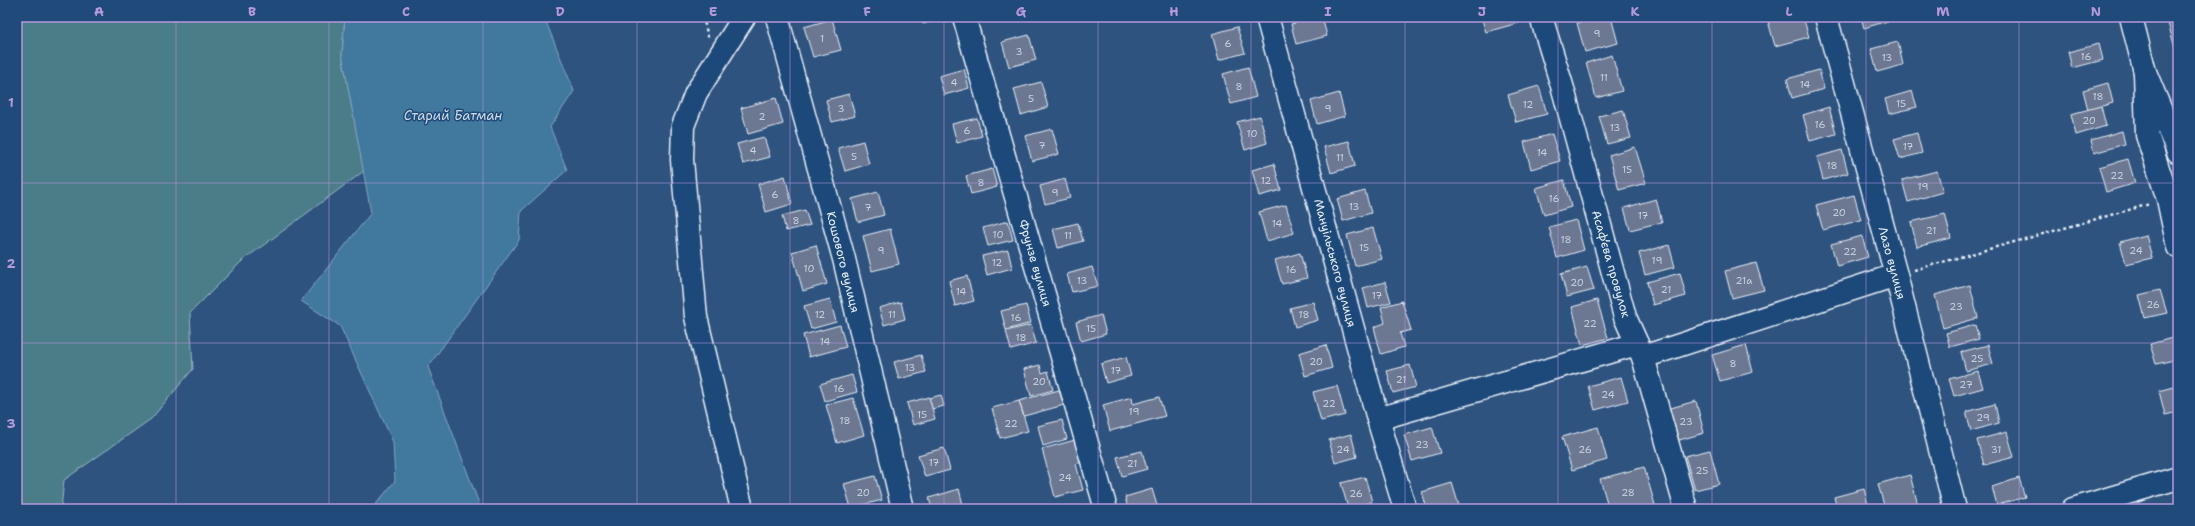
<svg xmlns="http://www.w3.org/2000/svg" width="2195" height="526" font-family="'Shantell Sans',sans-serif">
	<rect width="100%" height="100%" fill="#2e537f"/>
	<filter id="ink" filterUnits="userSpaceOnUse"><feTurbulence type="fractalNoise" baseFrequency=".025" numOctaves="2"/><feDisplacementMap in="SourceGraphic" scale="8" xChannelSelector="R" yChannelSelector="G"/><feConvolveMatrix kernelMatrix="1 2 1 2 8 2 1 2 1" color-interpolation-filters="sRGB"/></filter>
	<g filter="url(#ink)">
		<polygon fill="#4c7d89" stroke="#9ab7c0" points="17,17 345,17 342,54 364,171 242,261 190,313 193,369 151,419 64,480 61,509 17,509"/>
		<polygon fill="#41789e" stroke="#84a8c2" points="345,17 544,17 574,91 550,127 567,170 521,211 519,240 428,367 481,509 372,509 395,481 393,442 340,326 301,301 371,213 342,54"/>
		<g fill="#6c7792" stroke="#e8f1f8">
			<polygon points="921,17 948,17 923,24"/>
			<polygon points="1315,17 1322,17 1327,36 1296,44 1291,24"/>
			<polygon points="1481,17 1521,17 1522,22 1486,32"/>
			<polygon points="1600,17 1611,17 1618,43 1585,52 1577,23"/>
			<polygon points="1783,17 1803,17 1809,37 1775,46 1768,21"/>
			<polygon points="1861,17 1890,17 1891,20 1864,28"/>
			<polygon points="832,19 841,50 813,57 804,27"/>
			<polygon points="2178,21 2178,59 2168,23"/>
			<polygon points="1237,27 1245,53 1219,60 1212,34"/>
			<polygon points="1029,35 1036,60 1009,67 1002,42"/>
			<polygon points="1898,42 1903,65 1877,72 1871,49"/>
			<polygon points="2099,44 2103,60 2072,68 2068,52"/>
			<polygon points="1612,55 1622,91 1596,98 1586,63"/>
			<polygon points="1248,67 1256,97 1231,104 1223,74"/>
			<polygon points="964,69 969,88 944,95 939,76"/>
			<polygon points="1819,70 1824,89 1792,98 1787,79"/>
			<polygon points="1041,82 1048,107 1021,115 1014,89"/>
			<polygon points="2108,83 2113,103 2088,110 2083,90"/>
			<polygon points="1539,86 1547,114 1516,122 1508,95"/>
			<polygon points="1912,91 1917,107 1889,114 1885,99"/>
			<polygon points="1339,93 1345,116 1317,124 1311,101"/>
			<polygon points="849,94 855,116 832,122 826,100"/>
			<polygon points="776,98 783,124 748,134 741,108"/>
			<polygon points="2101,106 2106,126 2076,135 2071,114"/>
			<polygon points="1829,107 1836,134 1810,141 1803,115"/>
			<polygon points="1623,110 1631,138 1607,144 1599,116"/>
			<polygon points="1260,116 1267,143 1245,150 1237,122"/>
			<polygon points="977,118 982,136 957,143 952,124"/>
			<polygon points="1052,129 1059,154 1032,161 1025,136"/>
			<polygon points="2122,131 2125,144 2094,153 2091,140"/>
			<polygon points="1917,133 1922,153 1900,159 1894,139"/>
			<polygon points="1552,134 1560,161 1531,169 1524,142"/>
			<polygon points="764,137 770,157 743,164 737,144"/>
			<polygon points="863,141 869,164 845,171 838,148"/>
			<polygon points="1349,141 1355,166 1331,173 1324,147"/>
			<polygon points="1635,147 1646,183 1619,190 1609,155"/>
			<polygon points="1842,150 1848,173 1823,180 1817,157"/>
			<polygon points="2128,159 2135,183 2106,192 2099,167"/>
			<polygon points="1274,164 1281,190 1259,196 1252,170"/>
			<polygon points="992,169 997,187 971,194 966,176"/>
			<polygon points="1937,171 1943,192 1908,202 1902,180"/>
			<polygon points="785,176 792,204 766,212 758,184"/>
			<polygon points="1065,179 1070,198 1045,204 1040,186"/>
			<polygon points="1564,180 1571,207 1544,215 1536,188"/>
			<polygon points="1365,191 1371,213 1343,221 1337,199"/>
			<polygon points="878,192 884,215 858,222 852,199"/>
			<polygon points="1854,195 1861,220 1823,230 1816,205"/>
			<polygon points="1656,199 1662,222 1630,230 1624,208"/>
			<polygon points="1286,205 1294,233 1267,241 1259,212"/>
			<polygon points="805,210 810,225 786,231 782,216"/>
			<polygon points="1945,214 1951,238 1917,247 1911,222"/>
			<polygon points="1576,220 1584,250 1557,258 1549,227"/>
			<polygon points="1008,221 1013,240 988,246 983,228"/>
			<polygon points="1078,223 1083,241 1058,248 1053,229"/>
			<polygon points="1373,228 1382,259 1355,266 1347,235"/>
			<polygon points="890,229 899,264 872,271 863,236"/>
			<polygon points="2146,235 2152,258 2126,264 2120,242"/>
			<polygon points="1862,236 1868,257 1837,266 1831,244"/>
			<polygon points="816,245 827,284 803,291 792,252"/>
			<polygon points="1669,245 1675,267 1645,275 1639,253"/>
			<polygon points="1008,250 1012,268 987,275 982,256"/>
			<polygon points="1300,253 1307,278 1282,284 1275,260"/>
			<polygon points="1756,263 1764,290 1732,298 1725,271"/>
			<polygon points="1092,267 1098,286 1072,292 1067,274"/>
			<polygon points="1587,267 1594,290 1567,297 1561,274"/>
			<polygon points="1680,273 1686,296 1653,305 1647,282"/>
			<polygon points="967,276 974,301 955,306 949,281"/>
			<polygon points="1385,282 1391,302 1368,308 1363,288"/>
			<polygon points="1970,285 1978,318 1943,328 1935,295"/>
			<polygon points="2160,290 2167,313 2145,318 2139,295"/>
			<polygon points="830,299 836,322 811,329 804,306"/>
			<polygon points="1597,300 1608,338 1582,345 1572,307"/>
			<polygon points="1402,301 1411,330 1400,333 1404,347 1381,354 1374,327 1385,323 1381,307"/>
			<polygon points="901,302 905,319 884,325 879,308"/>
			<polygon points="1313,302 1318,320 1295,327 1290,308"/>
			<polygon points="1026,305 1031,323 1006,330 1001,311"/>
			<polygon points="1101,315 1106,334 1081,341 1076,322"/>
			<polygon points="840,325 846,347 809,357 803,335"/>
			<polygon points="1031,325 1036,343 1011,350 1006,331"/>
			<polygon points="1975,325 1979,339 1950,347 1946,333"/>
			<polygon points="2176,337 2178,359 2156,364 2150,344"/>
			<polygon points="1326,345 1332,368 1305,376 1299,353"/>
			<polygon points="1746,345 1753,372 1720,381 1712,355"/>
			<polygon points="1988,345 1993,364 1966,371 1961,352"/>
			<polygon points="921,355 926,372 899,379 894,362"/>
			<polygon points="1126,357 1131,376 1106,383 1101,364"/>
			<polygon points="1040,365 1042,373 1048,371 1053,390 1031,396 1024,369"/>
			<polygon points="1410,365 1416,387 1393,393 1387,371"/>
			<polygon points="1978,371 1983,388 1954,396 1949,379"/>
			<polygon points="852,375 857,392 825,401 820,384"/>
			<polygon points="1621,377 1628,401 1595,410 1588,386"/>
			<polygon points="1337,386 1345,415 1321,421 1313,392"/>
			<polygon points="2178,386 2178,412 2165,415 2159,391"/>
			<polygon points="1059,390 1064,405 1024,416 1019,401"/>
			<polygon points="941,395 944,406 932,409 929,398"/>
			<polygon points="929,397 935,419 913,425 907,403"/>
			<polygon points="1132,397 1133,404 1159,397 1165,416 1110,431 1103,405"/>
			<polygon points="853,398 864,435 837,443 826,405"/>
			<polygon points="1019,401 1028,431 1000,438 992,408"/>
			<polygon points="1696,401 1704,433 1676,441 1667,409"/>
			<polygon points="1995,404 1999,423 1971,431 1966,412"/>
			<polygon points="1062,420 1067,439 1043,446 1038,426"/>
			<polygon points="1432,427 1440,453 1412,461 1404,435"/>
			<polygon points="1598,427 1607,460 1572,470 1562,437"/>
			<polygon points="2007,432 2014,457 1984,465 1977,440"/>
			<polygon points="1351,434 1357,457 1335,463 1329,440"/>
			<polygon points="1079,439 1085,461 1076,464 1083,490 1055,497 1042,449"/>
			<polygon points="944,448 950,470 925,477 918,455"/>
			<polygon points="1710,450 1719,484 1695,490 1685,456"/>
			<polygon points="1142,451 1147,469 1122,476 1117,457"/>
			<polygon points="1644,467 1655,505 1640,509 1609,509 1600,479"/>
			<polygon points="1910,475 1919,509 1885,509 1878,484"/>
			<polygon points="875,476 882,500 851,508 844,484"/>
			<polygon points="1365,477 1372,502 1348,508 1341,483"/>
			<polygon points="2019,478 2025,497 1997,505 1992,487"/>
			<polygon points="1452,483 1460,509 1427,509 1422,492"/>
			<polygon points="959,489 964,509 932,509 929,498"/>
			<polygon points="1152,489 1158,509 1128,509 1125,497"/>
			<polygon points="1864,489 1869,509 1837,509 1834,497"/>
		</g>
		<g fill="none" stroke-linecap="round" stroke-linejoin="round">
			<g stroke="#e8f1f8" stroke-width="25">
				<g id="minor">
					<polyline points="777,17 844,259 903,509"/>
					<polyline points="964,17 1106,509"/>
					<polyline points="1267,17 1378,419 1405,509"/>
					<polyline points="1541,17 1563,89 1625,317 1643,357 1686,509"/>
					<polyline points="1826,17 1896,275 1955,509"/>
					<polyline points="2131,17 2145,72 2178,152"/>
					<polyline points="2145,72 2147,135 2168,199 2178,247"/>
					<polyline points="1643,357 1896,275"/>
					<polyline points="1378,419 1637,344"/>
					<polyline points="742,509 696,317 682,160 683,126 696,93 744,17"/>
					<polyline points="2073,509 2178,478"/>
				</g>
			</g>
			<g stroke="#e8f1f8" stroke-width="2.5" stroke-dasharray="3 3" stroke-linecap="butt">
				<polyline points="703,17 708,37"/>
				<polyline points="1914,270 2150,204"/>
			</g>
			<use href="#minor" stroke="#1f4a7a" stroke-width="22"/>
		</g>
	</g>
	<path fill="none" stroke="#b798de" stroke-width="1" stroke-opacity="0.55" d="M176,17V509M329,17V509M483,17V509M637,17V509M790,17V509M944,17V509M1098,17V509M1251,17V509M1405,17V509M1558,17V509M1712,17V509M1866,17V509M2019,17V509M17,183H2178M17,343H2178"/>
	<g text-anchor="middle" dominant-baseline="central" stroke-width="3" stroke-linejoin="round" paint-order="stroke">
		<g font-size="10" fill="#c9d2de">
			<text x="1597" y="33">9</text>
			<text x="822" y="38">1</text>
			<text x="1228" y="43">6</text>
			<text x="1019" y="51">3</text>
			<text x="2086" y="56">16</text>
			<text x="1887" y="57">13</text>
			<text x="1604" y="77">11</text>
			<text x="954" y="82">4</text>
			<text x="1805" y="84">14</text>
			<text x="1239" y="86">8</text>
			<text x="2098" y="96">18</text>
			<text x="1031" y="98">5</text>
			<text x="1901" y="103">15</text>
			<text x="1528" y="104">12</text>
			<text x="841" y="108">3</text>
			<text x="1328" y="108">9</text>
			<text x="762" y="116">2</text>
			<text x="2089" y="120">20</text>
			<text x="1820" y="124">16</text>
			<text x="1615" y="127">13</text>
			<text x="967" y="130">6</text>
			<text x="1252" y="133">10</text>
			<text x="1042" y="145">7</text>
			<text x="1908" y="146">17</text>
			<text x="753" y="150">4</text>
			<text x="1542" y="152">14</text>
			<text x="854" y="156">5</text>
			<text x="1340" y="157">11</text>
			<text x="1832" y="165">18</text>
			<text x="1627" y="169">15</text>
			<text x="2117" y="175">22</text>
			<text x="1266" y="180">12</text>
			<text x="981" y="182">8</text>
			<text x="1923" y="186">19</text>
			<text x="1055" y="192">9</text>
			<text x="775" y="194">6</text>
			<text x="1554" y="198">16</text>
			<text x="1354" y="206">13</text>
			<text x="868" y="207">7</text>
			<text x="1839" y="212">20</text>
			<text x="1643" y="215">17</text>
			<text x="796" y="220">8</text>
			<text x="1277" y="223">14</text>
			<text x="1931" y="230">21</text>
			<text x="998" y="234">10</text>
			<text x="1068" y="235">11</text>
			<text x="1566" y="239">18</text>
			<text x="1364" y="247">15</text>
			<text x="881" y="250">9</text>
			<text x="2136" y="250">24</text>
			<text x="1850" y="251">22</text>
			<text x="1657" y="260">19</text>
			<text x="997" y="262">12</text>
			<text x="809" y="268">10</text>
			<text x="1291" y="269">16</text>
			<text x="1082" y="280">13</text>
			<text x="1744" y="280">21а</text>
			<text x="1577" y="282">20</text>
			<text x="1666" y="289">21</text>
			<text x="961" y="291">14</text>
			<text x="1377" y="295">17</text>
			<text x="2153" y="304">26</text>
			<text x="1956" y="306">23</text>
			<text x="820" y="314">12</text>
			<text x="892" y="314">11</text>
			<text x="1304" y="314">18</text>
			<text x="1016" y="317">16</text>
			<text x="1590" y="323">22</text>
			<text x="1091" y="328">15</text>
			<text x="1021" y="337">18</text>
			<text x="825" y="341">14</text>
			<text x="1977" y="358">25</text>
			<text x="1316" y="361">20</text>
			<text x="1733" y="363">8</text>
			<text x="910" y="367">13</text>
			<text x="1116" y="370">17</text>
			<text x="1401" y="379">21</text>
			<text x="1039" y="381">20</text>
			<text x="1966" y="384">27</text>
			<text x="839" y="388">16</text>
			<text x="1608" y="394">24</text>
			<text x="1329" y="403">22</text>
			<text x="1134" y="411">19</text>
			<text x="922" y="414">15</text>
			<text x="1983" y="417">29</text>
			<text x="845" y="420">18</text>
			<text x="1686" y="421">23</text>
			<text x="1011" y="423">22</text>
			<text x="1422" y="444">23</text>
			<text x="1343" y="449">24</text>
			<text x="1585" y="449">26</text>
			<text x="1996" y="449">31</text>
			<text x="934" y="462">17</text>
			<text x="1132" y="463">21</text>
			<text x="1702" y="470">25</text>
			<text x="1065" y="477">24</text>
			<text x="863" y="492">20</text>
			<text x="1628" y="492">28</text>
			<text x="1356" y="493">26</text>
		</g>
		<g font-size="12" fill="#e8f1f8" stroke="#1f4a7a">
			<text transform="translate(843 262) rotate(76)">Кошового вулиця</text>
			<text transform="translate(1035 263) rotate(74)">Фрунзе вулиця</text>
			<text transform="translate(1335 263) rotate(75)">Мануільського вулиця</text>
			<text transform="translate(1892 263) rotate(75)">Лазо вулиця</text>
			<text transform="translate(1611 264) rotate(74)">Асаф’єва провулок</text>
		</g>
		<g font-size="13" font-style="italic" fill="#cfdfea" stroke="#1f4a7a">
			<text x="453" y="115">Старий Батман</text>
		</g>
	</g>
	<rect width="2195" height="526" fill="none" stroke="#1f4a7a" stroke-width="44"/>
	<rect x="22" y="22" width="2151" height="482" fill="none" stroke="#b798de" stroke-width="1.5"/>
	<g font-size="13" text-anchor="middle" font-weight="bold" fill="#b798de">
		<text x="99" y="16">A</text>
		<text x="252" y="16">B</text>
		<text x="406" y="16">C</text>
		<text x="560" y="16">D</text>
		<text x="713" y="16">E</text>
		<text x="867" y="16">F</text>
		<text x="1021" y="16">G</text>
		<text x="1174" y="16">H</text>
		<text x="1328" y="16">I</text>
		<text x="1482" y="16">J</text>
		<text x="1635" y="16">K</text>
		<text x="1789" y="16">L</text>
		<text x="1943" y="16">M</text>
		<text x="2096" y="16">N</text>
		<text x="11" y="107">1</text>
		<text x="11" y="268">2</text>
		<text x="11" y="428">3</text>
	</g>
</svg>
